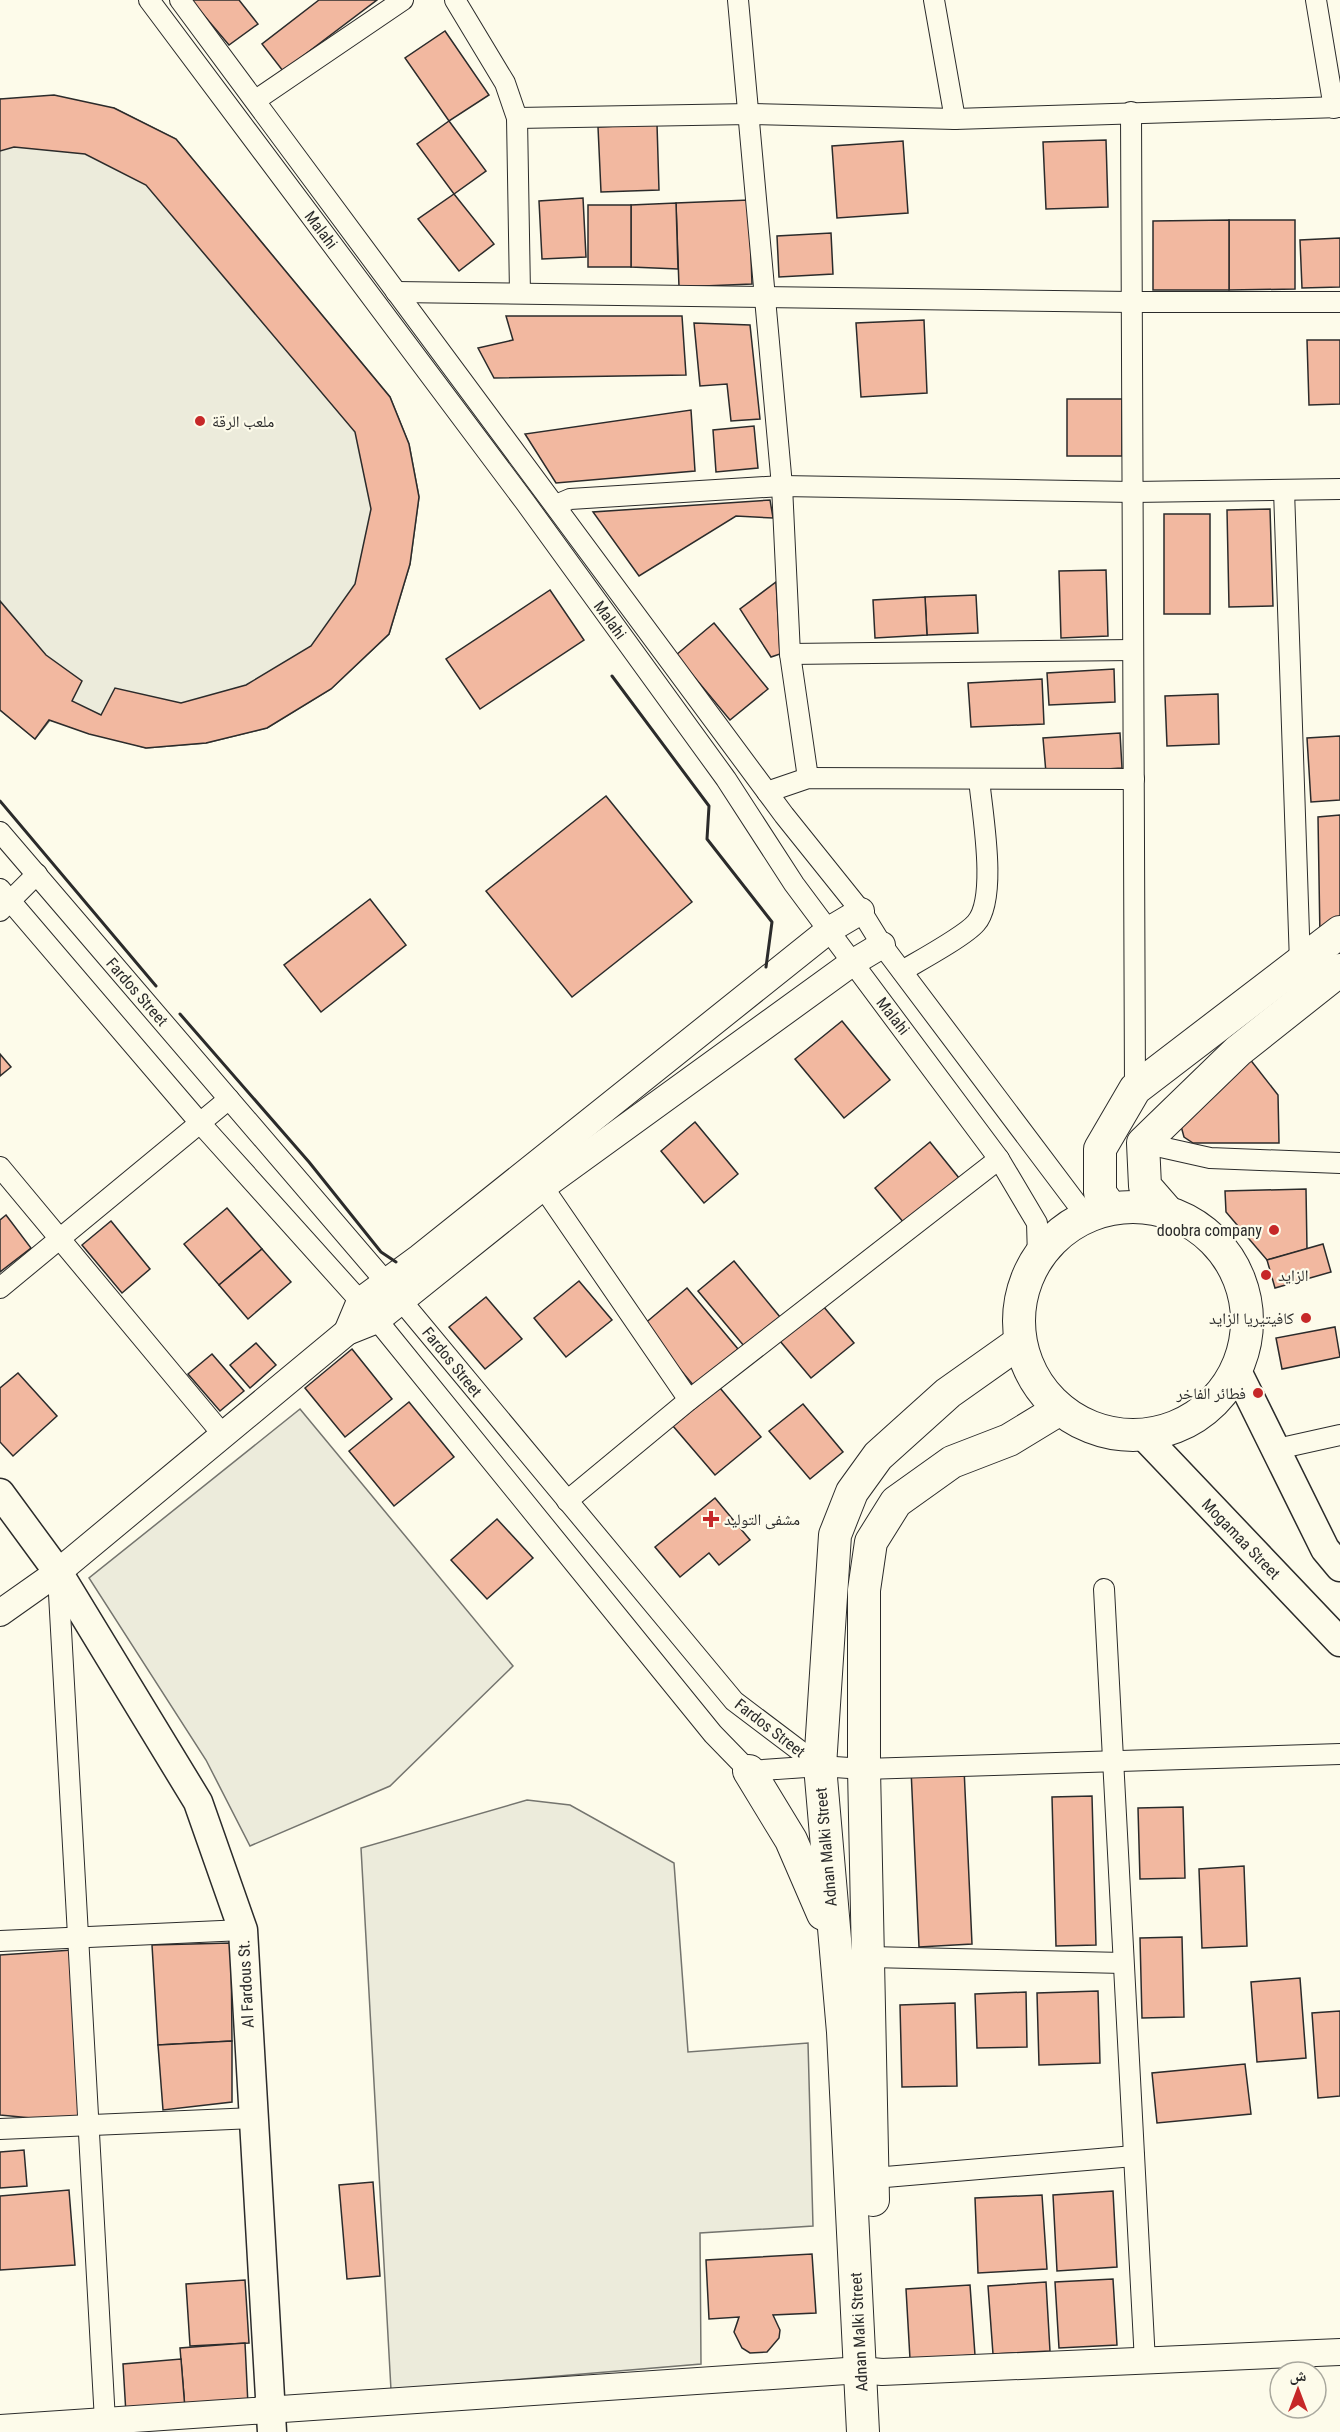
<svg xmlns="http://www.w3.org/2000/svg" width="1340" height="2432" font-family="'Roboto Condensed','Noto Naskh Arabic',sans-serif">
	<rect width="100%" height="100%" fill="#fdfbea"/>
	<g fill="#ecebdb" stroke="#74746e" stroke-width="1.5">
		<polygon points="0,99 114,108 176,139 390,397 409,444 419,497 410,564 389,634 331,689 267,728 206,743 146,748 50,720 35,739 0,710"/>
		<polygon points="300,1409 513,1666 390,1786 250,1846 206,1760 89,1578"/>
		<polygon points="527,1800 570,1805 674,1863 688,2052 808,2043 813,2226 700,2233 701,2364 391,2390 361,1848"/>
	</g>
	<g fill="#f2b8a0" stroke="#2b2b2b" stroke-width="1.5">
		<polygon points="191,0 239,0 258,24 229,45"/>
		<polygon points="319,0 377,0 283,71 262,44"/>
		<polygon points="445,31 489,95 449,121 405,58"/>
		<polygon points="54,95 114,108 176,139 390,397 409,444 419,497 410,564 389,634 331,689 267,728 206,743 146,748 89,734 49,720 35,739 0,710 0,601 46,655 82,681 72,701 101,715 115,688 181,703 246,685 311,646 355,584 371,509 355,432 146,185 85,154 14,147 0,151 0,99"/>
		<polygon points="449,121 486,171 454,194 417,144"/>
		<polygon points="657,124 659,190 601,192 598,127"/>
		<polygon points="1106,140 1108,207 1046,209 1043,142"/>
		<polygon points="903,141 908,213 837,218 832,146"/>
		<polygon points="454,194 494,244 459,271 418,219"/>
		<polygon points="583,198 586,257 542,259 539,201"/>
		<polygon points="749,200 752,284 679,287 676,203"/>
		<polygon points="676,203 678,269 631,267 631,205"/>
		<rect x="588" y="205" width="43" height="62"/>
		<polygon points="1229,220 1295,220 1295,289 1229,290"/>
		<polygon points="1229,220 1229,290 1153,290 1153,221"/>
		<polygon points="831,233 833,274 779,277 777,236"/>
		<polygon points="1340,238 1340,287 1302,288 1300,240"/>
		<polygon points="506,316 682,316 686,375 494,378 478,348 513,340"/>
		<polygon points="924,320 927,393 861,397 856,323"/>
		<polygon points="694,323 750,325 760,419 731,421 727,384 700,386"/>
		<polygon points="1307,340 1340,340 1340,404 1309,405"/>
		<rect x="1067" y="399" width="55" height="57"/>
		<polygon points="691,410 695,471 556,483 525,434"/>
		<polygon points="754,426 758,468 716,472 713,430"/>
		<polygon points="770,500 773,518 736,516 639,576 593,512"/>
		<polygon points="1270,509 1273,606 1229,607 1227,510"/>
		<rect x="1164" y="514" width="46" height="100"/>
		<polygon points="1106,570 1108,636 1061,638 1059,571"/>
		<polygon points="776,582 780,654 771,657 740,609"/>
		<polygon points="550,590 584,640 480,709 446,659"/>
		<polygon points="976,595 978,633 927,635 925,597"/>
		<polygon points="925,597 927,635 875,638 873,600"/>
		<polygon points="714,623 768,689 730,720 676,655"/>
		<polygon points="1114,669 1115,702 1049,705 1047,673"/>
		<polygon points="1042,679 1044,724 971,727 968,683"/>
		<polygon points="1218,694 1219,744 1167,746 1165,696"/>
		<polygon points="1120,733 1122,768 1046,773 1043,738"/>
		<polygon points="1340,736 1340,800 1311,802 1307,738"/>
		<polygon points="606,796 692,902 572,997 486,891"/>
		<polygon points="1340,815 1340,922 1320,938 1318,817"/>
		<polygon points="370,899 406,945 321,1012 284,965"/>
		<polygon points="842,1021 890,1080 844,1118 795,1059"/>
		<polygon points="0,1054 11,1067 0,1076"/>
		<polygon points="1249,1058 1278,1095 1279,1143 1193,1143 1184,1137 1181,1126"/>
		<polygon points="695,1122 738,1174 704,1203 661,1151"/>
		<polygon points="930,1142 959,1178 904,1223 875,1188"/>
		<polygon points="1306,1189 1307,1249 1267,1260 1226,1212 1225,1191"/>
		<polygon points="227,1208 262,1249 219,1285 184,1244"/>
		<polygon points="6,1215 31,1248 0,1272 0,1220"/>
		<polygon points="111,1221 150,1269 122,1293 82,1245"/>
		<polygon points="1323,1244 1331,1272 1275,1288 1267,1260"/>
		<polygon points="262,1249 291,1282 248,1319 219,1285"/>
		<polygon points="734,1261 780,1317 744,1346 698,1291"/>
		<polygon points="579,1281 612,1320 566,1357 534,1318"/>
		<polygon points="687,1288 738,1349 694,1386 643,1325"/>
		<polygon points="486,1297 522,1339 485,1369 449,1327"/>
		<polygon points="823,1306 854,1343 811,1378 780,1341"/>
		<polygon points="1335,1327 1340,1357 1282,1369 1276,1338"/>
		<polygon points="256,1343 276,1365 250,1388 230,1365"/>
		<polygon points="352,1349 392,1399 345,1437 305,1388"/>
		<polygon points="212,1354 244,1391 220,1411 188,1374"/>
		<polygon points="18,1373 57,1416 13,1456 0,1442 0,1388"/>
		<polygon points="720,1388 761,1437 715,1475 673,1426"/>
		<polygon points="409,1402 454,1457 394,1506 349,1451"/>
		<polygon points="803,1404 843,1452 810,1479 769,1431"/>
		<polygon points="715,1498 750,1540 719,1565 709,1553 680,1577 655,1547"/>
		<polygon points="497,1519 533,1558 487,1599 451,1560"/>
		<polygon points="964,1768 972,1944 919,1947 911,1769"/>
		<polygon points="1092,1796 1096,1945 1056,1946 1052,1797"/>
		<polygon points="1183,1807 1185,1878 1140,1879 1138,1808"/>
		<polygon points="1244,1866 1247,1946 1202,1948 1199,1869"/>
		<polygon points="1182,1937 1184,2017 1142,2018 1140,1938"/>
		<polygon points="231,1943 232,2041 158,2045 152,1945"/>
		<polygon points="72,1950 83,2123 0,2115 0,1955"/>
		<polygon points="1300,1978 1306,2058 1257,2062 1251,1982"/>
		<polygon points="1098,1991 1100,2063 1039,2065 1037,1993"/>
		<polygon points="1026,1992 1027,2047 977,2048 975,1994"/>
		<polygon points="955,2003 957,2086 902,2087 900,2005"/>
		<polygon points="1340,2011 1340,2096 1318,2098 1312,2013"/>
		<polygon points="232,2041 232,2102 163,2110 158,2045"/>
		<polygon points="1245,2064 1251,2114 1157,2123 1152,2073"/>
		<polygon points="24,2150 27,2186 0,2188 0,2152"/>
		<polygon points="373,2182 380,2276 347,2279 339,2185"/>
		<polygon points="69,2190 75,2265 0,2270 0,2196"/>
		<polygon points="1113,2191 1117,2267 1057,2271 1053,2195"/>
		<polygon points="1042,2195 1047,2269 978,2273 975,2198"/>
		<polygon points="812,2254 816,2313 773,2315 780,2330 779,2338 767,2352 750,2353 742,2348 734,2332 739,2317 709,2319 706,2260"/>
		<polygon points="1113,2279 1117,2345 1059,2348 1055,2282"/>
		<polygon points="245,2280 249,2343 190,2346 186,2284"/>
		<polygon points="1046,2282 1050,2351 993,2354 988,2286"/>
		<polygon points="970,2285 975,2355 910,2359 906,2289"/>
		<polygon points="245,2343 248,2405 185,2409 180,2348"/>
		<polygon points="181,2359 185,2409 126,2414 123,2364"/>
	</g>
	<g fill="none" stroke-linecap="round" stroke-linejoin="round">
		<g stroke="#2b2b2b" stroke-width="22">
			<g id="minor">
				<polyline points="149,0 525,502 726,779 794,884 999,1159 1037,1223 1038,1257"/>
				<polyline points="180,0 784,815 861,911 882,945 1086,1216"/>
				<polyline points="455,0 505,83 517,118 520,293"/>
				<polyline points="738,0 782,486 790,654 808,778"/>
				<polyline points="934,0 955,119"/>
				<polyline points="1316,0 1334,108"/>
				<polyline points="256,100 403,0"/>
				<polyline points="1131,112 1135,1089"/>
				<polyline points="517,118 750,114 955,119 1340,107"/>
				<polyline points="396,292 1131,302 1340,302"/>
				<polyline points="1284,490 1300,963"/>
				<polyline points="556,505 570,499 782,486 1133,492 1340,489"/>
				<polyline points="790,654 1133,650"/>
				<polyline points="767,792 808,778 1134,779"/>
				<polyline points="0,832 385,1281 734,1701 820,1766"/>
				<polyline points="0,889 200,1123 377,1320 713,1734 749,1771 820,1766 864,1769 1340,1754"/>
				<polyline points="0,911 37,874"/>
				<path d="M902,971C919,961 965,936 976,923C998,898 982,812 979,779"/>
				<polyline points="1143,1143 1210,1158 1340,1163"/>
				<polyline points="0,1167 224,1436"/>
				<polyline points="543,1187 689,1400"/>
				<polyline points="0,1288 229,1099"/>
				<polyline points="1277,1449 1340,1435"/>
				<polyline points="567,1501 689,1400 999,1159"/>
				<polyline points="58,1576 105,2421"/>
				<polyline points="1104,1589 1145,2362"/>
				<polyline points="0,1941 243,1930"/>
				<polyline points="870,1957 1123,1963"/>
				<polyline points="0,2129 254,2118"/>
				<polyline points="862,2179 1134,2156"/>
			</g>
		</g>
		<g stroke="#2b2b2b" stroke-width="28">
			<g id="tertiary">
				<polyline points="347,1332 360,1301 420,1257 829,930 861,911"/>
				<polyline points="0,1613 58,1572 347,1332 377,1320 543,1187 852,963 882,945"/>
				<polyline points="0,2428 861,2370 882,2372 1340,2352"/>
			</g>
		</g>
		<g stroke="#2b2b2b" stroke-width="31">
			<g id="secondary">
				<polyline points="1237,1371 1325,1549 1340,1567"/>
				<polyline points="1143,1435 1340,1642"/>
				<polyline points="0,1493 58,1572 198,1802 243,1930 272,2432"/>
			</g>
		</g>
		<g stroke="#2b2b2b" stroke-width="34">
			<g id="primary">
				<circle cx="1133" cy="1321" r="114"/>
				<polyline points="1111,1208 1100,1193 1100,1149 1135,1089 1340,932"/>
				<polyline points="1165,1209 1145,1186 1143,1143 1238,1051 1340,970"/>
				<polyline points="749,1771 791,1840 823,1914"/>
				<polyline points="873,2200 864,1769 864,1590 871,1542 896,1502 952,1462 1009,1440 1060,1409"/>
				<polyline points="863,2432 843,2032 820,1766 835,1535 852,1492 878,1456 948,1393 1020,1342"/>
			</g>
		</g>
		<use href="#minor" stroke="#fdfbea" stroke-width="20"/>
		<use href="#tertiary" stroke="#fdfbea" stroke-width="26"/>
		<use href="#secondary" stroke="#fdfbea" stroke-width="28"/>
		<use href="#primary" stroke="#fdfbea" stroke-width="32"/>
		<g stroke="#2b2b2b" stroke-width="3">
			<polyline points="612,676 709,806 707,839 772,922 766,967"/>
			<polyline points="0,801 156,986"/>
			<polyline points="180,1014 309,1162 381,1252 396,1262"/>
		</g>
	</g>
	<g fill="#c62828" stroke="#fdfbea" stroke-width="2">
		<circle cx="200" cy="421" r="6"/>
		<circle cx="1274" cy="1230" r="6"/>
		<circle cx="1266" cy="1275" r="6"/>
		<circle cx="1306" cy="1318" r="6"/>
		<circle cx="1258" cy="1393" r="6"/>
		<path d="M708 1510h6v6h6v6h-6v6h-6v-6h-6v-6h6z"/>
	</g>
	<g text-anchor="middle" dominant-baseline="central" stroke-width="4.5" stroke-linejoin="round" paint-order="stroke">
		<g font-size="16" fill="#2b2b2b" stroke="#fdfbea">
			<text transform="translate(321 230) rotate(53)">Malahi</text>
			<text transform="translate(610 620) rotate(54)">Malahi</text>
			<text transform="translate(137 992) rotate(49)">Fardos Street</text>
			<text transform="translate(893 1016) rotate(52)">Malahi</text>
			<text transform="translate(452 1362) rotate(51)">Fardos Street</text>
			<text transform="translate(1241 1539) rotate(46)">Mogamaa Street</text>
			<text transform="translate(770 1728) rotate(38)">Fardos Street</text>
			<text transform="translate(826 1847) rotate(-95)">Adnan Malki Street</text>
			<text transform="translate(246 1984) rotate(-93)">Al Fardous St.</text>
			<text transform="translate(859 2332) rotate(-93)">Adnan Malki Street</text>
		</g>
		<g font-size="16" fill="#2b2b2b" stroke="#fdfbea" text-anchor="start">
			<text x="212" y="421">ملعب الرقة</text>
			<text x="1262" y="1230" text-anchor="end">doobra company</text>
			<text x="1278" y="1275">الزايد</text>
			<text x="1294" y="1318" text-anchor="end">كافيتيريا الزايد</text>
			<text x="1246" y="1393" text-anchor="end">فطائر الفاخر</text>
			<text x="724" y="1519">مشفى التوليد</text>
		</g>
	</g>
	<g transform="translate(1298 2390)"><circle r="28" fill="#fdfbea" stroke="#a9a89e" stroke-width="1.5"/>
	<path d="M0-4.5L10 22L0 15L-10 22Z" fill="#c62828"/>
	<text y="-9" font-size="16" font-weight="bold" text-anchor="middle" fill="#2b2b2b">ش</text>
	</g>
</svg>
